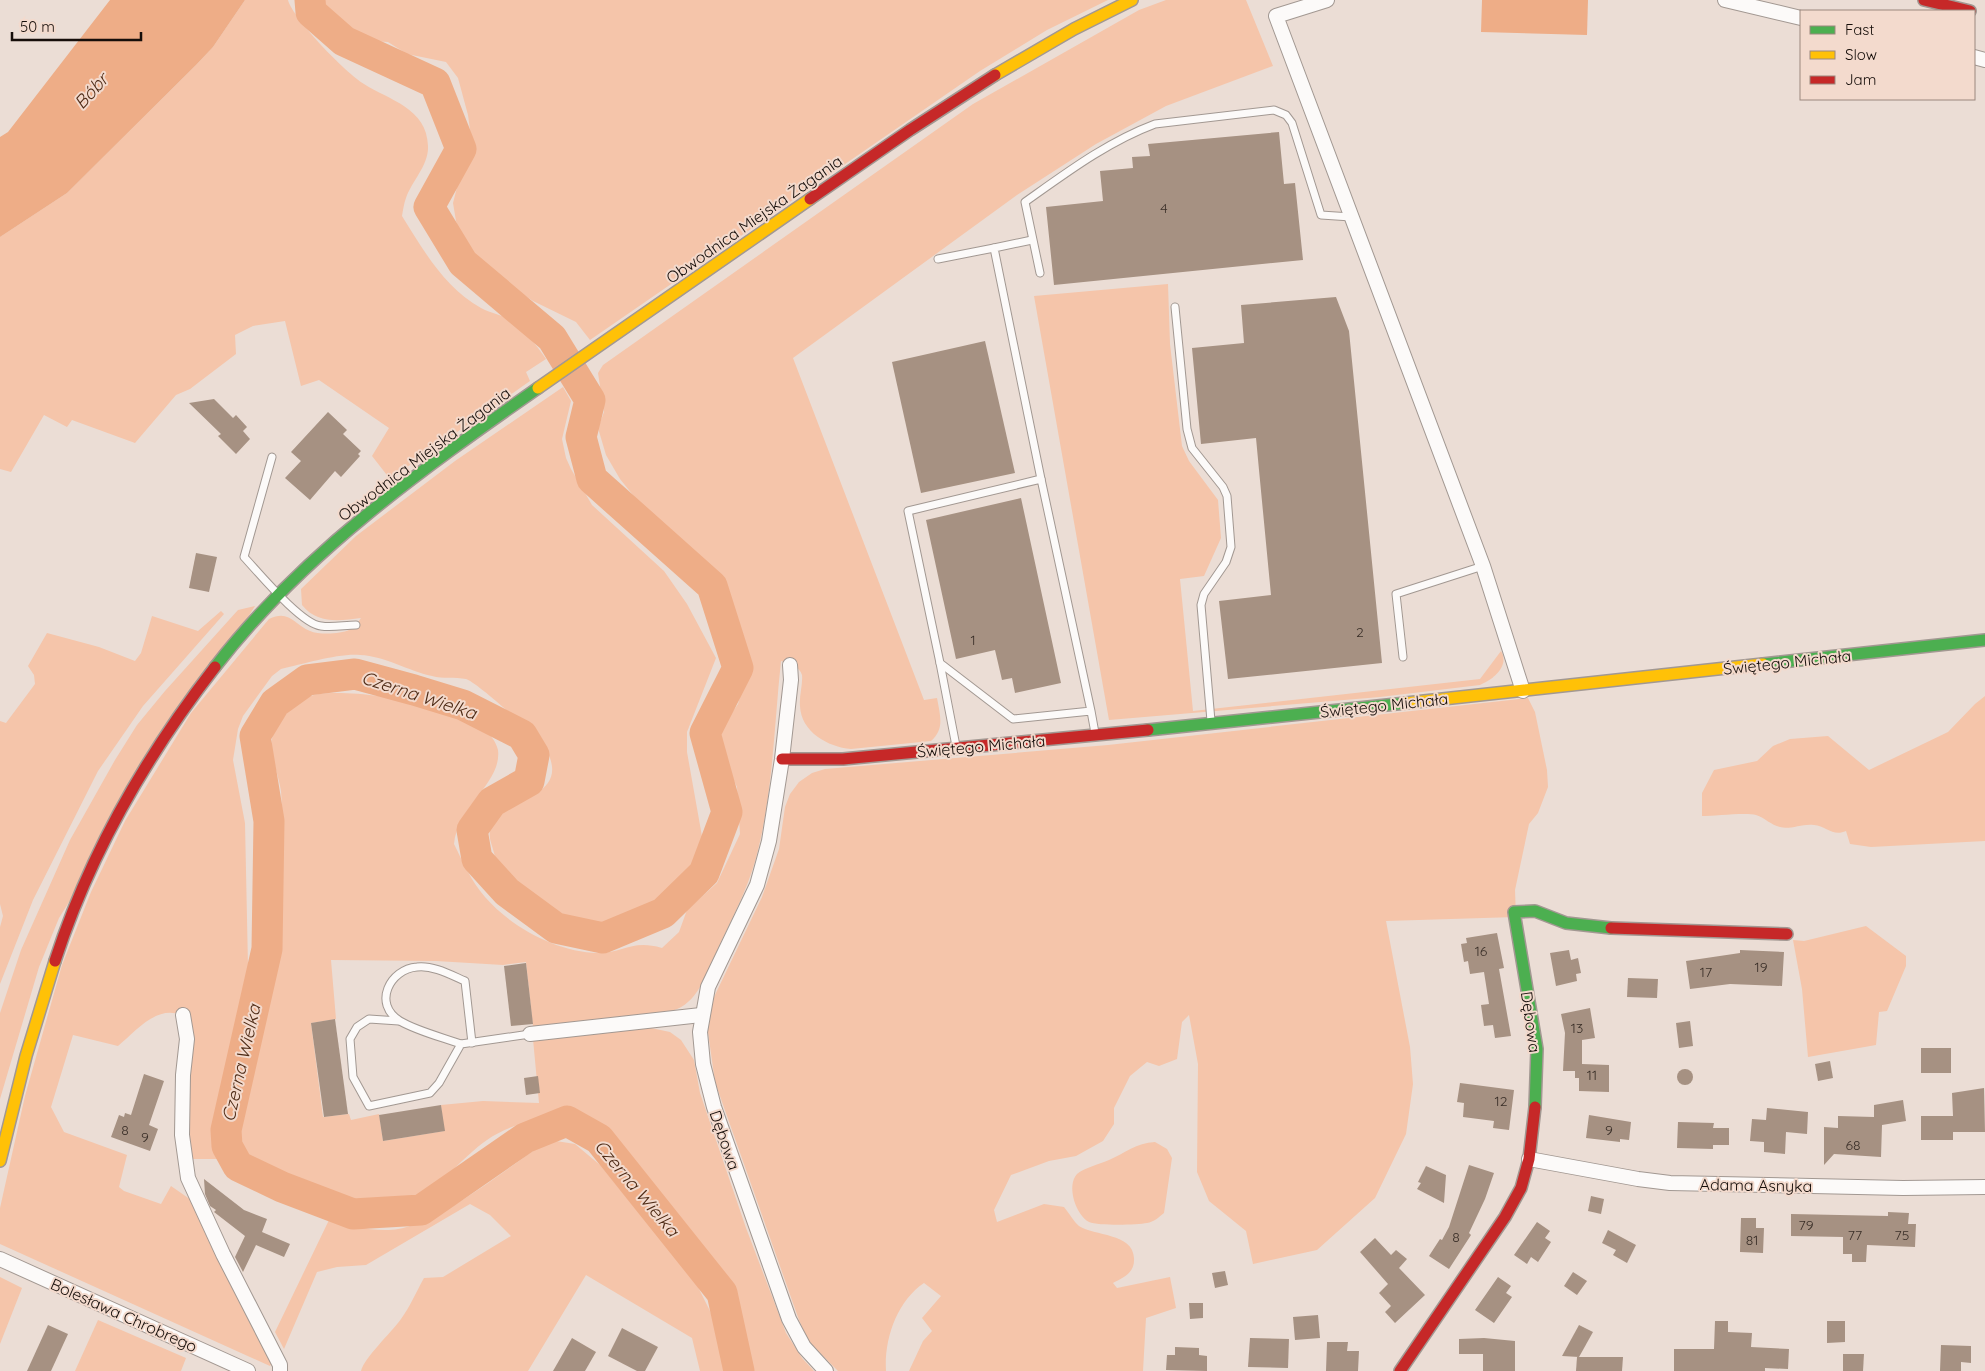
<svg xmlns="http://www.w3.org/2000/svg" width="1985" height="1371" font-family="Quicksand,sans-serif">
	<rect width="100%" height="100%" fill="#ebddd5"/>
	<g fill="#f5c5aa">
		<path d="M245,0H288C293,19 346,73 364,84C389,100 427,108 428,146C429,165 412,181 406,198C404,203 403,210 402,216C424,251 444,287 481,308C490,313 501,314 509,320C524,330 536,344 546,359L526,372L530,381L390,479L372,456L389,428L319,380L301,386L285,321L253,326L235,335L236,354L190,389L176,395L135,443L72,420L67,427L44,415L11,472L0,469V237L67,193L196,65L213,47Z"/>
		<polygon points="319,0 1108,0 1047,30 980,71 590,340 576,322 533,301 488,271 463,244 456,221 453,203 463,164 472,144 468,115 458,78 446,62 407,54 388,42 355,40 348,37 336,29 326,15"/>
		<path d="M1166,0H1246L1273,66L1166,106L1096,144L1017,195L793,358L924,700L937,698C940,715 945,729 931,741L851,749C828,747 801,732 800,706C799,696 803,684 802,675C800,666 788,664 781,661C774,726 773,795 756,858C747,891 730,922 716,953C705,976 698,1003 672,1011L533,1027L526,962L503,965L436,961L331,960L336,1019L311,1023L323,1117L349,1114L351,1120L379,1114L383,1141L444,1131L441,1105L483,1101L539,1103L533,1039L651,1028L670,1032L681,1040L694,1060L700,1093L746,1228L786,1333L802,1358L814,1371H750L726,1282L710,1255L675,1219L589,1117C573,1108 560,1111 543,1117C523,1123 504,1128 487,1140C462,1157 445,1183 417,1198C410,1202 381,1205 372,1204C350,1204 315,1194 296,1183C289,1179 286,1174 278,1170C249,1158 233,1152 238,1117C269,1022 284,926 282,826C282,814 282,803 281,791C278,770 263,742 279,722C289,710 303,696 319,694C355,688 491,706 498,750C502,783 458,805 454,844C463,862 471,881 485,897C512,928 557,952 598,953C624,953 632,939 662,948L679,932L687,910L717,883L740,834L737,787L717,746L722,727L738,704L748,667L743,635L729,596L703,563L650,516L620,479L606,455L598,428L604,412L598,373L603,365L973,104L1139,10Z"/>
		<path d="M1168,284L1170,344L1182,446L1189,461L1218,500L1221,538L1204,576L1180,579L1193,711L1480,679L1501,651C1510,666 1493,680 1480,685L1380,697L1109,720L1034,296Z"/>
		<path d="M563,387L571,401L562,439L566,458L571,469L592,505L664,571L687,604L716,658L687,732V752L703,842C698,865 680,884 661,898C653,903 645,911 636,915C585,938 528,906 499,864C495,859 494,852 492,846C473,793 576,809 547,751C542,740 477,682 466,679C455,677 443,679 432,676C408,671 385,656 360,655C339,653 303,664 281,669L272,676L243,716L238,729L233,760L245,823L248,966L244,1000L215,1122L219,1159H185L181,1015C156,1005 135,1032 118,1046L73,1035L51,1107L64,1132L127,1155L119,1187L124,1191L161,1204L171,1186L194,1202L272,1363L270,1366L0,1244V1208L25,1096L62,965L91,892L125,821L191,713L269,619C289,609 294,624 310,631C319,635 341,634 349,630C354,627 358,622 361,618C339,621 317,624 302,605L301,589L356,536L455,461Z"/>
		<polygon points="255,606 59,918 39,967 0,1099 0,1013 21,950 70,840 115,760 137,725 165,691 238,610"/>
		<polygon points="221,611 224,614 143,706 98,771 33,900 0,984 0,927 3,916 0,904 0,721 6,723 35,684 34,675 28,666 47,633 99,647 135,661 141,653 152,616 198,631"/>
		<path d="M1985,696V841L1871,847L1850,844L1846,831C1833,837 1826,826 1814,825C1803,823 1790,830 1780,827C1771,825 1765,818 1756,815C1747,812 1714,816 1702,816V793L1714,770L1757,761L1773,746L1790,739L1828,736L1869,770L1948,732L1975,704Z"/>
		<path d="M1528,698L1535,712L1547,770L1548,787L1538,813L1529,824L1515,890L1516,917L1386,921L1410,1047L1413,1084L1406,1134L1375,1198L1317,1250L1253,1264L1246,1231L1209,1201L1197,1172L1198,1064L1189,1015L1182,1022L1177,1059L1159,1066L1147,1062L1130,1076L1114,1108V1124L1103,1141L1076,1156L1049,1161L1011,1175L994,1210L997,1222L1044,1204L1064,1207C1069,1213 1074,1222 1079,1226C1094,1236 1133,1233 1134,1258C1135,1273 1124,1277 1113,1283L1117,1288L1170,1277L1176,1308L1146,1318L1143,1371H909L923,1341L932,1331L922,1318L941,1296L924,1283C897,1301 884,1339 886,1371H838L808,1341L799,1320L715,1082L707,1025L714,997L762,897L779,849L785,807L790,794L799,782L812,773L825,769L1108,745Z"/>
		<polygon points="1866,926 1906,956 1906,966 1887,1011 1879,1012 1876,1045 1808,1057 1802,989 1793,940 1804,941"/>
		<path d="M556,1141L575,1144L600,1165L695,1281L721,1333L730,1371H700L692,1338L586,1275L528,1371H361C365,1357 390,1334 401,1319C410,1307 416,1292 424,1278L443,1277L511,1236L490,1215L470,1204L366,1265L337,1267L317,1272L284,1349L275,1332L329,1220C348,1225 369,1231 389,1230C433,1229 504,1170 542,1145Z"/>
		<path d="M1155,1142L1167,1149L1172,1158L1164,1213C1159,1217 1154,1222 1147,1223C1137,1225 1099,1226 1089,1222C1076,1215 1066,1186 1077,1174C1084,1168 1100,1164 1109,1160C1125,1153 1136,1143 1155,1142Z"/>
		<polygon points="0,1277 22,1288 0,1344"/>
		<polygon points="98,1320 186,1358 181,1371 75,1371"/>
	</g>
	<g fill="#eead87">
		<polygon points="110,0 245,0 213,47 196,65 67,193 0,237 0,137 8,132"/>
		<polygon points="1482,0 1588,0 1587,35 1481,32"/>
	</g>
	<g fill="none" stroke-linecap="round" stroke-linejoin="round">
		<polyline stroke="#eead87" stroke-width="31" points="310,0 311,12 344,41 435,83 461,149 429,207 463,263 552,338 590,400 581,437 592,479 712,586 738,668 705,733 727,812 704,873 663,913 603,938 556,928 507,892 477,859 472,830 492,802 529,781 534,755 522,735 463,705 414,690 355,674 307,680 275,703 255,736 269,821 267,949 226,1130 227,1146 238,1166 282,1187 353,1214 421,1210 525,1138 567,1121 599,1139 722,1293 739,1371"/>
	</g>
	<g fill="#a69182">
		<polygon points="1279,132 1284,184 1295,183 1303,260 1054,285 1046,207 1103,201 1100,171 1133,168 1132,157 1150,156 1148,144"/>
		<polygon points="1336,297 1349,331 1382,663 1228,679 1219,601 1271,595 1259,470 1256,438 1201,444 1192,348 1244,343 1241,305"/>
		<polygon points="985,341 1015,473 921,493 892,362"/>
		<polygon points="214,399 233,418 236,415 247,427 243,431 250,439 236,454 218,436 221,434 189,403"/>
		<polygon points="328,412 347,430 343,434 361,451 358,454 360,456 341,477 335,471 310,500 285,478 301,461 291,452"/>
		<polygon points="1021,498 1061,683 1015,693 1012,678 1002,680 995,650 956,659 926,520"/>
		<polygon points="196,553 217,557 209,592 189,588"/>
		<polygon points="1497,933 1504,968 1499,969 1511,1036 1495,1038 1493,1025 1484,1026 1481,1005 1489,1004 1484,972 1470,974 1468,961 1464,962 1461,944 1467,943 1466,938"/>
		<polygon points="1569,950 1571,960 1578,958 1581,973 1576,974 1577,981 1556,986 1550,953"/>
		<polygon points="1740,950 1784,952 1782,986 1730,984 1690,989 1686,961 1740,953"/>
		<polygon points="526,963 533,1024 511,1026 504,966"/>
		<polygon points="1628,978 1658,979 1657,998 1627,997"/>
		<polygon points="1590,1008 1595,1038 1582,1040 1582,1064 1609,1065 1609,1092 1579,1091 1579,1078 1575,1078 1575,1071 1563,1071 1565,1033 1561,1014"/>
		<polygon points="335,1019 348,1114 324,1117 311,1023"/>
		<polygon points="1690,1021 1693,1046 1679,1048 1676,1023"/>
		<rect x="1921" y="1048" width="30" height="25"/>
		<polygon points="1830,1061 1833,1078 1818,1081 1815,1064"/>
		<circle cx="1685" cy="1077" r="8"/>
		<polygon points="144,1074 164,1081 149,1125 158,1129 150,1151 111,1137 119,1115 124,1117 125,1113 131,1115"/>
		<polygon points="538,1076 540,1093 526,1095 524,1078"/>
		<polygon points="1460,1083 1514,1090 1509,1130 1493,1128 1494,1121 1463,1117 1464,1103 1457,1102"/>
		<polygon points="1984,1088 1985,1132 1953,1132 1953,1140 1921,1140 1921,1116 1953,1116 1952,1093"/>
		<polygon points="1903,1100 1906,1121 1882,1125 1881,1157 1834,1154 1824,1165 1824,1127 1838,1128 1838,1116 1874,1117 1874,1105"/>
		<polygon points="441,1105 445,1131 383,1141 379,1115"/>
		<polygon points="1767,1108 1808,1112 1807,1134 1786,1132 1785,1154 1764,1152 1764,1142 1750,1141 1752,1119 1766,1120"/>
		<polygon points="1589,1115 1631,1122 1629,1140 1620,1139 1620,1142 1586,1138"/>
		<polygon points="1678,1122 1714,1123 1713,1128 1729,1128 1729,1145 1713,1145 1713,1149 1677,1148"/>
		<polygon points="1469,1165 1494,1173 1485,1199 1469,1233 1471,1235 1449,1269 1429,1256 1440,1239 1442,1240 1449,1227"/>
		<polygon points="1426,1166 1446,1175 1444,1203 1417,1189 1421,1183 1418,1182"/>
		<polygon points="204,1179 244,1210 267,1219 262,1232 290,1244 284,1257 256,1245 243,1272 235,1257 245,1236 214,1212 216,1210 210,1206 205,1194"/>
		<polygon points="1591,1196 1604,1199 1601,1214 1588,1211"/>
		<polygon points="1888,1212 1909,1213 1908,1224 1916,1224 1915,1247 1867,1245 1866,1262 1852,1262 1852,1254 1843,1254 1843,1237 1791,1236 1791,1214 1888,1216"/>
		<polygon points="1741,1218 1756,1218 1756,1228 1764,1228 1763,1253 1740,1252"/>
		<polygon points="1537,1222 1550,1231 1545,1238 1551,1242 1538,1262 1531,1257 1527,1264 1514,1255"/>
		<polygon points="1608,1230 1636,1245 1627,1263 1613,1255 1616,1250 1602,1243"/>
		<polygon points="1375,1238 1391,1255 1396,1250 1407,1259 1399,1268 1425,1295 1395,1323 1385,1312 1391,1306 1379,1293 1388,1284 1360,1252"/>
		<polygon points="1225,1271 1228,1285 1215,1288 1212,1273"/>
		<polygon points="1573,1272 1587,1281 1577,1295 1564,1286"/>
		<polygon points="1498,1277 1511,1286 1506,1293 1512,1297 1494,1323 1475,1310"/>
		<polygon points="1189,1303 1203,1303 1203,1318 1190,1319"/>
		<polygon points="1318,1315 1320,1338 1295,1340 1293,1317"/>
		<polygon points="1715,1321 1728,1321 1728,1332 1752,1333 1751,1347 1789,1349 1788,1369 1765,1368 1765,1371 1674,1371 1674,1349 1714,1349"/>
		<polygon points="1827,1321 1845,1321 1845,1342 1827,1343"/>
		<polygon points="48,1325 68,1334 51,1371 27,1371"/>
		<polygon points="1579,1325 1593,1332 1579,1357 1562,1356"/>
		<polygon points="622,1328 658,1347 645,1371 637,1371 608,1356"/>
		<polygon points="572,1338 596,1352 585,1371 553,1371"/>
		<polygon points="1250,1338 1289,1339 1288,1368 1248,1367"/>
		<polygon points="1484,1338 1515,1341 1515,1371 1483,1371 1483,1354 1459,1354 1459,1339"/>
		<polygon points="1327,1342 1348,1342 1347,1351 1359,1351 1358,1371 1326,1371"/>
		<polygon points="1941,1345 1971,1346 1971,1363 1961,1362 1961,1371 1940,1371"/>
		<polygon points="1175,1347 1199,1348 1199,1355 1207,1356 1207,1371 1166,1370 1167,1355 1175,1355"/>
		<polygon points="1843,1354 1864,1354 1863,1371 1843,1371"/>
		<polygon points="1577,1357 1623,1357 1622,1371 1576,1371"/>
	</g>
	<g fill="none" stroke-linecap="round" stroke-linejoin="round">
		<g stroke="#a29892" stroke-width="9">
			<g id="lane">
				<polyline points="1032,240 994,248 1041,479"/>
				<polyline points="938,259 994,248"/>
				<path d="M1040,273L1025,202C1066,173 1107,142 1155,124L1274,110L1286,115L1292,123L1321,215L1351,217"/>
				<polyline points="1175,307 1187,429 1192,448 1223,487 1227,496 1231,547 1226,562 1204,594 1201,605 1211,721"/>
				<path d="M272,457L244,557C259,573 301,624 321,626C332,628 345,625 356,625"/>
				<polyline points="1403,657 1396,594 1483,566"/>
				<polyline points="940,663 956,746"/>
				<polyline points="1091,711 1013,719 940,663 908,511 1041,479 1091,711 1095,733"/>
				<polyline points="399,1021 369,1019 357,1027 350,1039 353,1077 369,1106 430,1093 439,1083 461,1044 530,1034"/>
				<path d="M461,1044C441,1037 417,1031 400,1021C372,1004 390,969 417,967C433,965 451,975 465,981L472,1043"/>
			</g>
		</g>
		<g stroke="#a29892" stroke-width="16">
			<g id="street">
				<polyline points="1327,0 1276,16 1483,566 1523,691"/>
				<polyline points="1725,0 1801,18"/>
				<polyline points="1974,57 1985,60"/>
				<polyline points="790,665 791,680 782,759 769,841 757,885 708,987 700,1032 703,1064 714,1107 789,1319 804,1347 826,1371"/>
				<polyline points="183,1015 187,1039 183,1075 182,1135 188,1178 223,1254 280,1365 280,1371"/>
				<polyline points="530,1034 701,1015"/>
				<polyline points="1529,1159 1638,1179 1670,1183 1903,1188 1985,1187"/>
				<polyline points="0,1259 248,1371"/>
			</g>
		</g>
		<g stroke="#a29892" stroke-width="14">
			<g id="fast">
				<polyline points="1763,664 1985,640"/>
				<path d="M215,667C302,554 422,469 538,388"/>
				<polyline points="1148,730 1406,703"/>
				<polyline points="1535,1107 1537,1049 1514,912 1535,911 1566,923 1611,928"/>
			</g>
		</g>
		<g stroke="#a29892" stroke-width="14">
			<g id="slow">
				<polyline points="995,75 1074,29 1132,0"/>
				<polyline points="538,388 810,199"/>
				<polyline points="1406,703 1763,664"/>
				<polyline points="0,1161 26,1056 55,961"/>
			</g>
		</g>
		<g stroke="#a29892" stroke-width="14">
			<g id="jam">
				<polyline points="1924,0 1970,11"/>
				<polyline points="810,199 910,130 995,75"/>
				<polyline points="782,759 843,759 1148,730"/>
				<polyline points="1611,928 1787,934"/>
				<path d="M55,961C90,853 146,756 215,667"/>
				<polyline points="1400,1371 1505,1217 1521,1188 1529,1159 1535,1107"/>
			</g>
		</g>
		<use href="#lane" stroke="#fcfaf9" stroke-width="7"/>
		<use href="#street" stroke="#fcfaf9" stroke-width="14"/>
		<use href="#fast" stroke="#4caf50" stroke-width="11"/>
		<use href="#slow" stroke="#ffc107" stroke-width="11"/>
		<use href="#jam" stroke="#c62828" stroke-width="11"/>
	</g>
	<g text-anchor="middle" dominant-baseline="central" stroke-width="4" stroke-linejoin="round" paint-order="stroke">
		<g font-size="14" fill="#3a2f28">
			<text x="1164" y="208">4</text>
			<text x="1360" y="632">2</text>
			<text x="973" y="640">1</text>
			<text x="1481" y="951">16</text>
			<text x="1761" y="967">19</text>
			<text x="1706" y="972">17</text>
			<text x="1577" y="1028">13</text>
			<text x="1592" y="1075">11</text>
			<text x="1501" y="1101">12</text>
			<text x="125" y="1130">8</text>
			<text x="1609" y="1130">9</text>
			<text x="145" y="1137">9</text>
			<text x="1853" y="1145">68</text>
			<text x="1806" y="1225">79</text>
			<text x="1855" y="1235">77</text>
			<text x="1902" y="1235">75</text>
			<text x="1456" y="1237">8</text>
			<text x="1752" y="1240">81</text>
		</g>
		<g font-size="16" fill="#160e0a" stroke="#f3dacd">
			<text transform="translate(754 219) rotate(-35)">Obwodnica Miejska Żagania</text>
			<text transform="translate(424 454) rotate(-37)">Obwodnica Miejska Żagania</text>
			<text transform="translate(1787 662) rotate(-6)">Świętego Michała</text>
			<text transform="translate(1384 705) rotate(-6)">Świętego Michała</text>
			<text transform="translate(981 746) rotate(-5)">Świętego Michała</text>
			<text transform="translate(1531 1022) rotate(82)">Dębowa</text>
			<text transform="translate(725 1140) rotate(71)">Dębowa</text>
			<text transform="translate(1756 1185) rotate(1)">Adama Asnyka</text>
			<text transform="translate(124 1315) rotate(24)">Bolesława Chrobrego</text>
		</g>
		<g font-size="18" font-style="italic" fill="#4e2b16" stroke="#f3dacd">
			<text transform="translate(91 91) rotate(-48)">Bóbr</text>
			<text transform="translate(419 695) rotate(18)">Czerna Wielka</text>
			<text transform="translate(241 1063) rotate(-77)">Czerna Wielka</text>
			<text transform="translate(637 1188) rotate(50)">Czerna Wielka</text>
		</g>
	</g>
	<rect x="1800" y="10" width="175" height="90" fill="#f3dacd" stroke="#9b887f"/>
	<rect x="1810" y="26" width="25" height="8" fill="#4caf50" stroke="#9b887f"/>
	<text x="1845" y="35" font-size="15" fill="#160e0a">Fast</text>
	<rect x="1810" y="51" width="25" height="8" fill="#ffc107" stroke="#9b887f"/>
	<text x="1845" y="60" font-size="15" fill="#160e0a">Slow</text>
	<rect x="1810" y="76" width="25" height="8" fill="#c62828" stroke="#9b887f"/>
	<text x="1845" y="85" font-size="15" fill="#160e0a">Jam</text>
	<path d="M12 32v8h129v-8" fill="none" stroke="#160e0a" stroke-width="2.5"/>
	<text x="20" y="32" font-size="15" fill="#160e0a" stroke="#f3dacd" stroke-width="4" paint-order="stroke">50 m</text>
</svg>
